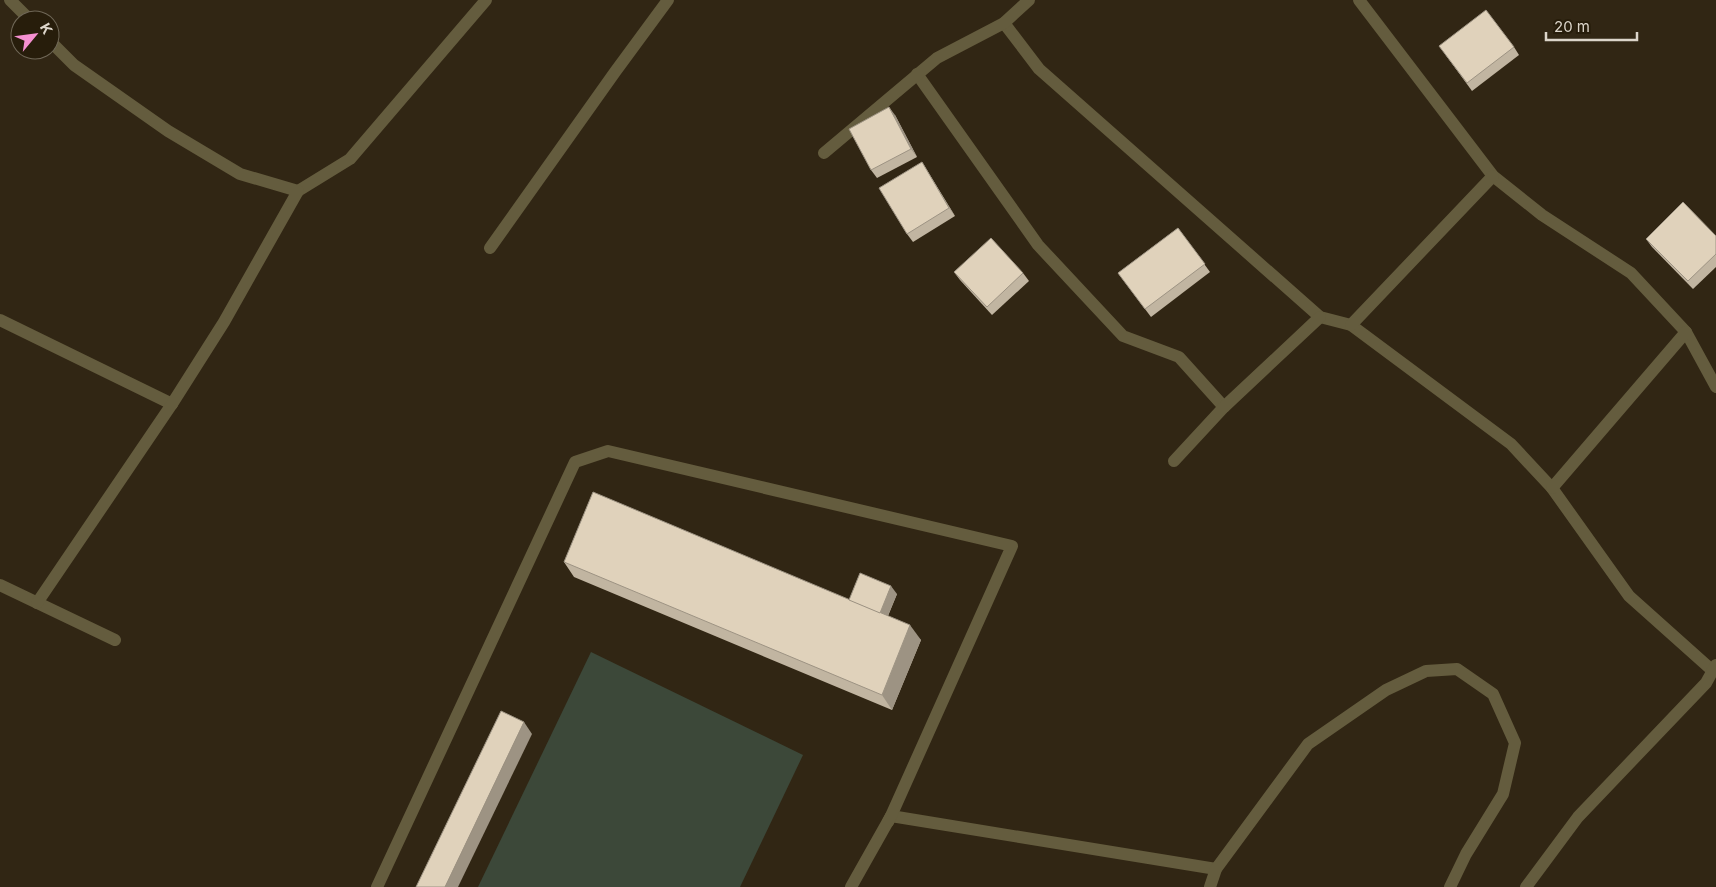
<svg xmlns="http://www.w3.org/2000/svg" width="1716" height="887" font-family="Inter,sans-serif">
	<rect width="100%" height="100%" fill="#312614"/>
	<polygon fill="#3c4839" points="591,652 803,755 740,887 478,887"/>
	<g fill="none" stroke-linecap="round" stroke-linejoin="round">
		<g stroke="#645c3e" stroke-width="12">
			<polyline points="490,248 615,72 668,0"/>
			<polyline points="0,585 115,640"/>
		</g>
		<g stroke="#645c3e" stroke-width="12">
			<polyline points="10,0 30,20"/>
			<polyline points="1359,0 1493,176 1542,215 1631,273 1686,332 1716,387"/>
			<polyline points="1004,23 1039,69 1320,317 1351,325 1511,444 1552,488 1629,596 1713,671"/>
			<polyline points="917,74 1038,245 1123,336 1179,357 1224,407"/>
			<polyline points="824,153 937,58 1004,23 1029,0"/>
			<polyline points="298,191 350,159 486,0"/>
			<polyline points="0,320 172,404"/>
			<polyline points="1351,325 1493,176"/>
			<polyline points="1174,461 1224,407 1320,317"/>
			<polyline points="1552,488 1686,332"/>
			<polyline points="37,603 172,404 224,322 298,191 240,174 168,131 74,65 50,41"/>
			<polyline points="888,822 891,816 1216,869"/>
			<polyline points="377,887 575,462 608,451 1012,546 891,816 851,887"/>
			<polyline points="1210,887 1216,869 1308,744 1386,690 1426,671 1457,669 1493,694 1515,743 1503,794 1466,854 1450,887"/>
			<polyline points="1526,887 1578,817 1706,683 1716,665"/>
		</g>
	</g>
	<g fill="#c1b5a1">
		<polygon points="1514,47 1519,55 1472,91 1445,54"/>
		<polygon points="895,115 917,157 877,178 871,170"/>
		<polygon points="922,162 955,216 913,242 907,234"/>
		<polygon points="1178,228 1210,272 1151,317 1118,273"/>
		<polygon points="1716,236 1716,267 1693,289 1652,247 1646,239"/>
		<polygon points="954,272 1023,273 1029,281 992,315 960,280"/>
		<polygon points="564,562 849,600 897,594 888,616 921,640 892,710 574,577"/>
	</g>
	<g fill="#9d9383">
		<polygon points="889,107 895,115 917,157 911,149"/>
		<polygon points="922,162 927,171 955,216 949,208"/>
		<polygon points="891,586 897,594 884,625 878,617"/>
		<polygon points="910,625 921,640 892,710 882,695"/>
		<polygon points="524,722 532,734 458,887 445,887"/>
	</g>
	<g fill="#e0d2bb" stroke="#9d9383">
		<polygon points="1486,10 1514,47 1467,83 1439,46"/>
		<polygon points="889,107 911,149 871,170 849,129"/>
		<polygon points="922,162 949,208 907,234 879,188"/>
		<polygon points="1683,202 1716,236 1716,254 1688,281 1646,239"/>
		<polygon points="1178,228 1205,264 1145,309 1118,273"/>
		<polygon points="991,238 1023,273 987,307 954,272"/>
		<polygon points="593,492 910,625 882,695 564,562"/>
		<polygon points="860,573 891,586 880,613 849,600"/>
		<polygon points="501,711 524,722 445,887 416,887"/>
	</g>
	<g transform="translate(35 35) rotate(61)"><circle r="24" fill="#271d0b" stroke="#6f6757"/>
	<path d="M0-4L9 19L0 12L-9 19Z" fill="#f590d1"/>
	<text y="-8" font-size="14" font-weight="bold" text-anchor="middle" fill="#dcd5ca">K</text>
	</g>
	<path d="M1546 32v8h91v-8" fill="none" stroke="#dcd5ca" stroke-width="2.5"/>
	<text x="1554" y="32" font-size="15" fill="#dcd5ca" stroke="#271d0b" stroke-width="4" paint-order="stroke">20 m</text>
</svg>
